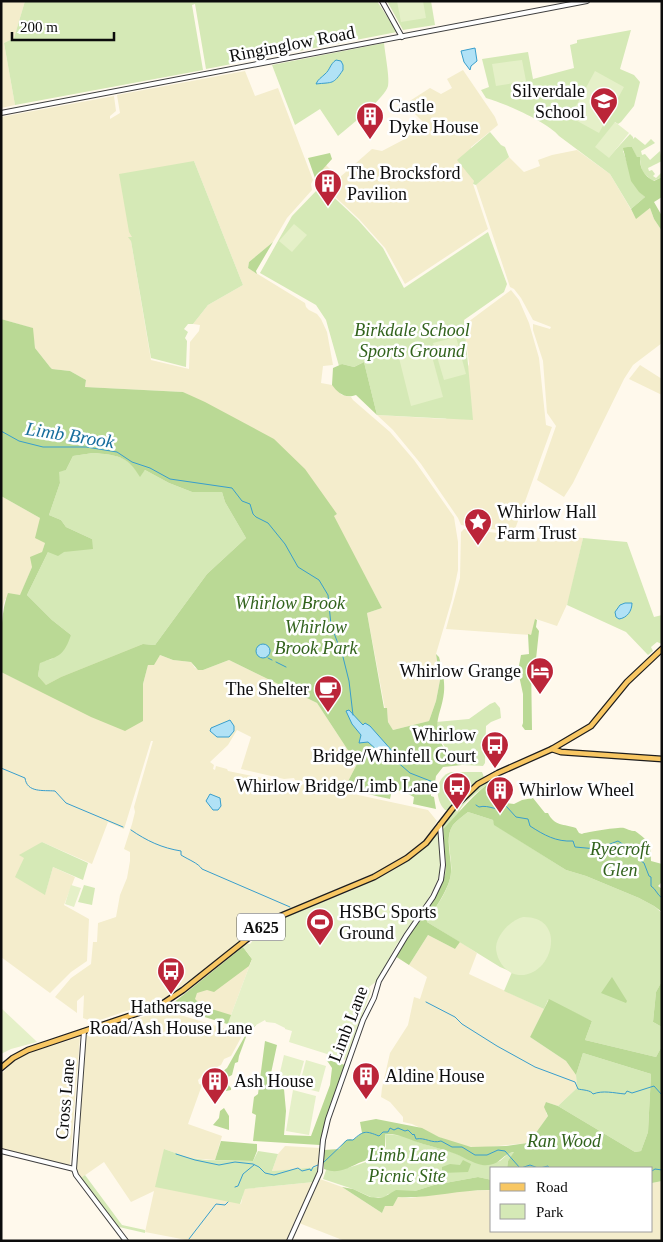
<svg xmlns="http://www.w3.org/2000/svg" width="663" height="1242" font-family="Georgia,serif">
	<rect width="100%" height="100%" fill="#fff9ec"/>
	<g fill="#f4edcc" fill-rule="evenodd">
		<polygon points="1,1 25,1 14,38 4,43 15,105 1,108"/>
		<polygon points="463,70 495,117 498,125 471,147 474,182 473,184 488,229 405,284 385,248 359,219 315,178 326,165 339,178 372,149 382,151 403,140 425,124 405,104 430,88 441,94 452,88 447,79"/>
		<path d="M245,71L255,96L278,88L313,180L311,184L312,190L287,218L273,242L249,262L248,268L305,303L306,307L309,310L317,314L321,319L327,332L333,365L323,366L321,383L332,385L342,395L351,397L353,400L390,432L414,460L454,517L458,542V570L452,599L436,654L440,680L436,701L429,721L393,730L388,722L387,709H385L367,613L382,608L333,516L337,514L246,425L183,392L85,387L86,380L70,371L52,369L50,367L35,348L32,328L1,319V117L114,96L116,111L110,116V119L120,113L117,95ZM194,161L243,285L208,305L193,324L200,325L199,331L190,342L189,369L151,360L131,241L132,237Z"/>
		<polygon points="577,150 610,174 636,218 650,208 654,219 662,231 662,343 633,365 624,379 573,483 564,497 537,480 556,426 547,413 543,361 533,330 533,324 550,329 551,327 533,320 521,298 514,289 510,287 476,185 509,157 524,172 540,166 538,160 552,155"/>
		<polygon points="511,290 519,300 529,323 539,358 546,425 552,427 514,532 461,525 458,518 421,464 393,430 377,415 446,419 469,364 464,325"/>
		<polygon points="640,365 662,379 662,395 629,379"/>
		<polygon points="1,496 40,518 45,543 42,552 32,567 20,596 5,599 1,613"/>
		<polygon points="464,529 549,539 554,535 583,538 569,600 557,626 536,619 531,635 446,629 460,578 461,532"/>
		<polygon points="143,644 143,720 143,684 148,665 160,655 173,660 191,662 195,668 203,670 229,660 317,703 357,764 344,789 295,780 294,778 284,779 241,769 251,737 237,730 228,745 210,762 214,765 213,769 215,770 216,766 227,769 228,771 267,779 321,787 428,810 437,821 426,839 411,852 398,860 379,871 268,919 219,959 165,998 94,1022 83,1018 84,995 77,1001 77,1013 55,997 71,978 91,964 93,942 97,942 98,923 116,917 120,895 127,878 130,861 130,852 124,849 132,824 135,812 134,807 153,741 151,741 124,829 108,822 92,864 42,842 24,858 45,894 53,867 75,877 64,905 89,919 87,961 71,972 50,993 1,957 1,672 42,692 38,676"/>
		<polygon points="428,935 455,949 460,942 477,953 469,974 544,1009 530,1037 566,1061 576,1075 577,1088 558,1106 546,1102 546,1113 548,1116 535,1134 536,1135 527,1143 479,1148 459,1145 439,1137 412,1124 403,1122 403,1117 390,1102 381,1097 382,1088 390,1053 408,1025 414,997 420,999 427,977 409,965"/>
		<polygon points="243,947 252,959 228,1023 172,1007 172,1004"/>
		<polygon points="164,1010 243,1034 231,1056 224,1059 221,1065 205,1073 198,1080 199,1084 202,1085 188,1124 222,1136 215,1160 190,1158 164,1149 241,1204 244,1189 314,1182 295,1220 287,1241 192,1241 145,1232 154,1191 131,1202 104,1162 81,1178 77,1173 76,1165 86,1035"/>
		<polygon points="80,1037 70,1164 68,1165 1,1149 1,1074 14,1061 22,1056 46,1046 48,1047"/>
		<polygon points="285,1146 320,1148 318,1167 272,1171 278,1154"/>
		<polygon points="320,1179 342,1187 382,1213 385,1206 393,1205 398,1197 411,1198 454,1191 492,1190 492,1231 652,1231 652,1183 662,1181 662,1241 345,1241 299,1223"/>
	</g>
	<g fill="#d5e9b6">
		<polygon points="25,1 377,1 397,32 206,69 195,4 192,5 203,70 15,105 4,43 14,38"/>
		<polygon points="387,1 431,1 435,25 403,30"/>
		<path d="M631,30L620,69L634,75L640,82L634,106L621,122L618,124L615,122L609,157L630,134L633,137V139L635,137L645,145L651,139L655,143L641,151L642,155L645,154L650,160L660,151L662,161L648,168L649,171L652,170L655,174L653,176L656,178L662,172V177L653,181L642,172L640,159L637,158L632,147L623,151C630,168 630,184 645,197L631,209L610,174L559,136C548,122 504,103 486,98L481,90L489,87L482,59L528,52L533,79L574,68L570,45L577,43V40Z"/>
		<path d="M384,43C385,53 390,79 388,86C385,98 349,127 338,136L320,109L295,125L272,65Z"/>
		<polygon points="490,132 501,145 505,147 509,157 476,185 473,184 474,181 457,160"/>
		<polygon points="194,161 243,285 208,305 193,324 188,324 184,329 188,332 185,338 187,341 186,367 151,358 131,241 128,237 132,237 129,232 119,174"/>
		<polygon points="322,186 358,220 383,248 404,288 488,232 507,284 504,292 464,320 473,420 377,415 364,362 354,367 342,364 339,366 326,320 316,305 260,273 292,216 318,189 318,187"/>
		<path d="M93,453C116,455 127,455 140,476L145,470L169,483L192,492H222L225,502L246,538L207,574L155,645L143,644L61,677L46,685L38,676L40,662L52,659L71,635L52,620L27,595L48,552H64L92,539L66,527L61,520L49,515L60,483L58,471L66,470L73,456Z"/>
		<polygon points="583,538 627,542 654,617 662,615 662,644 657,642 651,647 653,651 648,655 626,632 567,605"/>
		<path d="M495,702L500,708L501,718L491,722L486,726L485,763L483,766L462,765C445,747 442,749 436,722L469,719L490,704Z"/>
		<path d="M451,772H482L484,777L448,810H445C434,799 435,777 451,772Z"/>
		<path d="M491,778L493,780C484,787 461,803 459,813L443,829C443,814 478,787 491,778Z"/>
		<path d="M468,812L493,820L495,825L566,870L586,876L639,898L654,906L662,913V981L656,992L653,1022L662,1027V1046L656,1057L585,1040L592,1021L548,1000L544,1009L504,991L512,972L500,967L427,922C435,907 450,890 451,872C453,858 444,838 453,825C457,820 463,816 468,812Z"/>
		<polygon points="42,842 88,863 83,880 53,867 45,895 15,877 24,858 19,855"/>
		<polygon points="84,885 95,888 92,905 78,902"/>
		<polygon points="583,1053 651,1074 648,1132 641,1151 635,1152 558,1106 577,1088 576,1075"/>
		<path d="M385,1134L404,1136L420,1143L452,1152L483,1165L500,1161L509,1153L515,1152L508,1161L507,1168H492V1180L478,1177L434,1185L415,1191L388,1194L385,1197L373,1198L353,1189L323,1179L326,1170C347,1172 360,1162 380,1158L386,1147Z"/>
		<polygon points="164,1149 190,1158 206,1160 253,1161 258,1151 278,1154 272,1171 318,1167 314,1182 245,1189 240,1204 155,1187"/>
		<polygon points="85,1175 122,1225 145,1230 145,1233 119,1227 116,1225 81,1178"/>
	</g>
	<g fill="#bad995" fill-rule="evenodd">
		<path d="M628,147H632L637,157H640C640,169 643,175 654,181L662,177V197L654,202L662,216V231L654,219L650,208L636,219L631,209L645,197L639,192L631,181L623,148Z"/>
		<polygon points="330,153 332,159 315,178 308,158"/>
		<polygon points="273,242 256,271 257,274 248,268 249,262"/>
		<path d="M1,319L33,328L35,348L50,367L52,369L70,371L86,380L85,387L183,392L205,402L274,439L305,469L337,514L334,516L382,608L367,613L384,708H387L388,722L393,730L429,721L436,701L440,680L436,654L439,657C442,669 445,679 444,692C442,714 429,726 445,749C450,755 457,759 462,765L443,767L436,776L434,789L431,791V796L434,797L436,809L413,804L414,797L402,791L392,790L390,799C375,796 357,791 344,789L357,764L317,703L229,660L203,670H198L191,662L173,660L160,655L154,665H148L143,684V721L125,731L91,717L1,672C1,648 0,613 8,593L20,595L32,567L30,557L42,552L45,543L35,538L40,518L1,496ZM93,453C116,455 127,455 140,477L145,470L169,483L192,492H222L225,502L246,538L207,574L155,645L143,644L61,677L46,685L38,676L40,663C60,656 64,655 71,635L52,620L27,595L48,552L58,556L64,552L93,549L92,539L66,527L61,520L49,515L60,483L59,472L66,470L73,456Z"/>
		<path d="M364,362L377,415L356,395C345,399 338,393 332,385L333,368L342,364L354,367Z"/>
		<polygon points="535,619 537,620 536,627 539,631 536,659 531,662 532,730 525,730 522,726 523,723 523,694 518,671 521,655 529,654 528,634 531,635"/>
		<path d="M493,780L498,790L500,799L507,803L514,804L522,800L533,798L545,813H548C554,826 564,824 576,828L579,833L582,834C586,832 619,827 624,828C628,829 630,831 635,831C649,841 651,844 651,861L662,864V882L658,886L662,889V912L654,906L639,898L586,876L566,870L494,825L493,820L468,812C463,816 457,820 453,825C444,838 452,858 451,872C450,889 435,907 427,922L460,942L455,949L428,935L409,965L395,956L438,892L445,875L446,866L443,829C460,812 473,794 493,780Z"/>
		<polygon points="243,947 252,959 249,966 214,992 207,990 197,993 195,999 202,1006 231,1015 256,1025 250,1031 172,1007 172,1004"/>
		<polygon points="612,977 627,1001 626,1003 601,993"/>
		<polygon points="662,981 662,1027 653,1022 656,992"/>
		<path d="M549,999L592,1021L585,1040L656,1057L662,1046V1181L652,1183V1168H507L508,1161L514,1152C501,1154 501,1167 482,1165C472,1163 462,1156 453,1153C443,1149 433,1147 423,1144C410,1140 399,1133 385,1134V1153C380,1160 374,1158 367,1160C352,1164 342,1176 324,1169V1150L339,1149L345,1141L350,1139L353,1140L362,1133L360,1122L376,1119L422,1128L439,1137L471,1147L506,1146L527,1143L536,1135L535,1134L548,1116L544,1107L546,1102L558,1106L635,1152L641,1151L648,1132L651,1074L583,1053L576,1075L566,1061L530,1037Z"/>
		<polygon points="245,1036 246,1037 239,1056 238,1062 235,1063 232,1075 226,1078 226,1082 231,1088 231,1090 226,1091 219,1086 211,1087 212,1080 227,1068"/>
		<polygon points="265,1041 277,1045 270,1078 284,1089 286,1111 284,1135 311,1136 330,1085 332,1068 326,1059 345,1065 331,1103 320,1145 253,1141 256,1115 252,1113 254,1097 258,1094"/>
		<polygon points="224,1108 229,1116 229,1130 213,1125 219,1118 220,1111"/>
		<polygon points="221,1141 257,1144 257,1151 253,1161 215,1160"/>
		<polygon points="463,1160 471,1164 468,1172 442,1173 442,1167 450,1164 460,1165"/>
		<path d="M478,1177L492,1180V1190C461,1189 428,1199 398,1197L393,1206H385L382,1213L342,1187L353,1189L370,1197L378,1198L384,1197L396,1190L415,1191L434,1185Z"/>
	</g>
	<g fill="#e5f0c8">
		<polygon points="397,1 423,1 426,18 401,22"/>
		<polygon points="522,60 526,81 496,86 492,64"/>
		<polygon points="595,71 624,87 599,133 570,117"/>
		<polygon points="615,122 629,133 609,158 595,147"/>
		<polygon points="294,224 307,235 292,252 279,241"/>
		<polygon points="456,337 466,374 444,380 433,343"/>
		<polygon points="430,349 443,397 411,406 399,358"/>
		<path d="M437,834H438C443,872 442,875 423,908L420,909V913L397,944L377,981L369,987L371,991L346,1060L289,1042L292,1031L285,1029V1028L275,1023L266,1022L265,1020L256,1025L250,1031L228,1023L252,959L243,947L247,944H250C253,941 254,938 257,935C265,924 288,916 301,911C348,891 404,875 437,834Z"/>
		<polygon points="71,885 81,888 74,907 65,904"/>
		<path d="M523,917C568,916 553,977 519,975C506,974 496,960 496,947C497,934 511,920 523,917Z"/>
		<polygon points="1,1008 35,1040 37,1042 11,1049 1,1054"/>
		<polygon points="284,1055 304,1061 297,1086 278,1081"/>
		<polygon points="306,1060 326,1066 319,1092 299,1087"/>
		<polygon points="293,1090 316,1096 309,1135 286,1131"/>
	</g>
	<g fill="#b1e2f6" stroke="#389ecc">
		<polygon points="475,48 477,61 471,66 470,70 464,62 461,51"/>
		<path d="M336,60L341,61L343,65V70C333,85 333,82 316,84C318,79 321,78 325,74C330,70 330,64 336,60Z"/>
		<path d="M625,603H632C632,611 627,618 619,619L616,617L615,612L620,605Z"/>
		<circle cx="263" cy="651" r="7"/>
		<polygon points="349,710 363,725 365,723 370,726 394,753 401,758 395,760 388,760 368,742 359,743 361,735 352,724 346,711"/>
		<polygon points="230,720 234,726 234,731 229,737 217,737 210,731 211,728"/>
		<polygon points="210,794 220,798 221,806 218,810 213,810 206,801"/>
	</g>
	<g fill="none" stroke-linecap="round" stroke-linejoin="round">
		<g stroke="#389ecc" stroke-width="1">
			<polyline points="1,431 19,441 43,447 86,447 117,452 132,462 150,468 170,479 232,488 242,501 250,504 253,514 256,517 268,523 285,544 298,567 319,580 328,595 331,625 343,657 349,681 353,715"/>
			<polyline points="268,658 272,660"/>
			<polyline points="276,662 286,667"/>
			<polyline points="395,760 410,773 433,782"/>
			<path d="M1,768L25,778C27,793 43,790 55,791L66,803L123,827"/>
			<path d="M476,805L479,807C490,804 497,813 506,806L516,817L528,819L530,826C544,835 556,842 573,841L575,847L597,849L618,841L624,845L628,851H634L642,855L641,861L644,863L649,876L651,877V886C656,889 657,895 662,898"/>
			<path d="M131,830C147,841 162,848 181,851V855C189,860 198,863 202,869L290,907"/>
			<path d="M426,1002L455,1017L462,1024L497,1046L535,1067L575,1082L578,1089C582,1090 591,1090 593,1094C603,1090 614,1093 625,1094L627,1091L632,1093L654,1086L662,1095"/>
			<polyline points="176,1154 195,1160 219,1165 235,1162 253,1164 259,1167 265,1173 274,1175 298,1168 302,1171 310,1169 311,1171 313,1167 318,1165"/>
			<path d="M323,1163L347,1140H353C364,1130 366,1131 379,1136L383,1132H388L390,1128L394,1130L398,1128L405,1131L408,1130L413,1135L414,1134L416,1139C425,1137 432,1144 441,1141L452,1147H462L475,1155H487L498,1150L505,1151L520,1168"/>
			<polyline points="521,1168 530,1165 538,1168"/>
			<polyline points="540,1168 548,1166 549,1168"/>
			<polyline points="652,1171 655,1169 662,1170"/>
			<polyline points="235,1187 238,1186 243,1174 254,1165"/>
			<polyline points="189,1239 216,1204 225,1205 228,1202"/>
		</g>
		<g stroke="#3f3f3f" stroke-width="6">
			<g id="minor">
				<polyline points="382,1 402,37"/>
				<polyline points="1,113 587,1"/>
				<polyline points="84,1031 74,1169 76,1175 126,1241"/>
				<polyline points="1,1151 74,1169"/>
				<polyline points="289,1241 320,1172 323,1140 328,1119 363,1020 374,998 379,981 406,936 433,897 441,880 443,865 440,825"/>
			</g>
		</g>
		<g stroke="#1d1d1d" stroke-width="7">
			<g id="major">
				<polyline points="552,749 561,752 662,759"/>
				<polyline points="1,1068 13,1058 28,1050 159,1006 183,990 271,920 374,877 407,858 426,843 453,808 478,784 498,773 552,749 591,726 627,682 662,649"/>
			</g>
		</g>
		<use href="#minor" stroke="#fff" stroke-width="4"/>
		<use href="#major" stroke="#f8c763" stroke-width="4.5"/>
	</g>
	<defs>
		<g id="school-pin" transform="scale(1.4375)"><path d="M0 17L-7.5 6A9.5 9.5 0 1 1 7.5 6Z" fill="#bb2539" stroke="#fff"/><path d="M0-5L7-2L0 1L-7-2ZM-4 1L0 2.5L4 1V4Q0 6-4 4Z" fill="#fff"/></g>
		<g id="building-pin" transform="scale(1.4375)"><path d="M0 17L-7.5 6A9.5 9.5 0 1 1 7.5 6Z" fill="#bb2539" stroke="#fff"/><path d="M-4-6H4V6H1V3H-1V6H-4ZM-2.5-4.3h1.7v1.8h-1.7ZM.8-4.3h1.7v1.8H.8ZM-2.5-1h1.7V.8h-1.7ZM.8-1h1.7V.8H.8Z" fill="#fff"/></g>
		<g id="sight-pin" transform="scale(1.4375)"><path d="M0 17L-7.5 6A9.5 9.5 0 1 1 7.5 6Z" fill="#bb2539" stroke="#fff"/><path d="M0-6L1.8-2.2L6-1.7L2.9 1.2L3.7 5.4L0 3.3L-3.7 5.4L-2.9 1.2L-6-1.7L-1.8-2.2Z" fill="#fff"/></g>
		<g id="hotel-pin" transform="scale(1.4375)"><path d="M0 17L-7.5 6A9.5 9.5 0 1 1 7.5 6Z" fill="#bb2539" stroke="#fff"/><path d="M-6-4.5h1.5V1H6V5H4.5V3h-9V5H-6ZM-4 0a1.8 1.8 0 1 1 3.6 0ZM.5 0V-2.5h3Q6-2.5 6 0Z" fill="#fff"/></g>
		<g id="cafe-pin" transform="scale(1.4375)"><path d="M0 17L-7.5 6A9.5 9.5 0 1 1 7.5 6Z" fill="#bb2539" stroke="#fff"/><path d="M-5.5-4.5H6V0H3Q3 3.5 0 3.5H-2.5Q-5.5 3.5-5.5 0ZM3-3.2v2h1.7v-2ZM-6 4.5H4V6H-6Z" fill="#fff"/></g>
		<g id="bus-pin" transform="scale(1.4375)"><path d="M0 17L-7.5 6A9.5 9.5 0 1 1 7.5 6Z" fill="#bb2539" stroke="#fff"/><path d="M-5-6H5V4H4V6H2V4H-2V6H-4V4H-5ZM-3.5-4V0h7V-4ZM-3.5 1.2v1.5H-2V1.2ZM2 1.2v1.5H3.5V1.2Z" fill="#fff"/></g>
		<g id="stadium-pin" transform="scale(1.4375)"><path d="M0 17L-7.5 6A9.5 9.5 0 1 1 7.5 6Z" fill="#bb2539" stroke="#fff"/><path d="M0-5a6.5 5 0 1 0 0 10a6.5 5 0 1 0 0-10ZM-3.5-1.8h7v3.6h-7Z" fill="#fff"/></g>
	</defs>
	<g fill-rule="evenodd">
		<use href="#school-pin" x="604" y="101"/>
		<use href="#building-pin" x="370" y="116"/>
		<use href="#building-pin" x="328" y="183"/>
		<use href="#sight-pin" x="478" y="522"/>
		<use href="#hotel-pin" x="540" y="671"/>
		<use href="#cafe-pin" x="328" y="689"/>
		<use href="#bus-pin" x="495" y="745"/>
		<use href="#bus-pin" x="457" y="786"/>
		<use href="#building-pin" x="500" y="790"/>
		<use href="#stadium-pin" x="320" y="922"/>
		<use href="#bus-pin" x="171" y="971"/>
		<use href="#building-pin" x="366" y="1076"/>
		<use href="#building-pin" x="215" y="1081"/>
	</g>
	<g text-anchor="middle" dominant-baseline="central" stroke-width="5" stroke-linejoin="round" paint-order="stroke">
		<rect fill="#fff" stroke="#555" stroke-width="1" x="237" y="913.5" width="48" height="27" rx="4"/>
		<g font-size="16" font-weight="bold" fill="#0c0c0c">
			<text x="261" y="927">A625</text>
		</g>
		<g font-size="18" fill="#0c0c0c" stroke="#fff">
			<text transform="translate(292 44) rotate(-11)">Ringinglow Road</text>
			<text transform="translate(348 1024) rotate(-69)">Limb Lane</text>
			<text transform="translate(65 1099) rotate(-85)">Cross Lane</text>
		</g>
		<g font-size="18" fill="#0c0c0c" stroke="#fff" text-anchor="start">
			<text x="585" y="91" text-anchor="end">Silverdale<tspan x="585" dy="21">School</tspan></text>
			<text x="389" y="106">Castle<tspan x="389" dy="21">Dyke House</tspan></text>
			<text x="347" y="173">The Brocksford<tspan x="347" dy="21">Pavilion</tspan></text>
			<text x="497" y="512">Whirlow Hall<tspan x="497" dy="21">Farm Trust</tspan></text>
			<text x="521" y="671" text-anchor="end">Whirlow Grange</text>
			<text x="309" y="689" text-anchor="end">The Shelter</text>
			<text x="476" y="735" text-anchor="end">Whirlow<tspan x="476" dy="21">Bridge/Whinfell Court</tspan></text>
			<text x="438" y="786" text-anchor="end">Whirlow Bridge/Limb Lane</text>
			<text x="519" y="790">Whirlow Wheel</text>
			<text x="339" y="912">HSBC Sports<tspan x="339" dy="21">Ground</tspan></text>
			<text x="171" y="1007" text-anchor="middle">Hathersage<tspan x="171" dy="21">Road/Ash House Lane</tspan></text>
			<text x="385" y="1076">Aldine House</text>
			<text x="234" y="1081">Ash House</text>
		</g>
		<g font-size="18" font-style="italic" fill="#32631d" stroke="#fff">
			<text x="412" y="330">Birkdale School<tspan x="412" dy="21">Sports Ground</tspan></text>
			<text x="290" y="603">Whirlow Brook</text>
			<text x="316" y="627">Whirlow<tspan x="316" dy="21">Brook Park</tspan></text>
			<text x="620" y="849">Ryecroft<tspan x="620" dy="21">Glen</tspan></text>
			<text x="564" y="1141">Ran Wood</text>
			<text x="407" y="1155">Limb Lane<tspan x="407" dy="21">Picnic Site</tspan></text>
		</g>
		<g font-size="19" font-style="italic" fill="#176e9d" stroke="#fff">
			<text transform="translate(70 435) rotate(9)">Limb Brook</text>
		</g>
	</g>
	<rect width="663" height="1242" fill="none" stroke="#0c0c0c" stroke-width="5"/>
	<rect x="490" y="1167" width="162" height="65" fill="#ffffff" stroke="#9e9e9e"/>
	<rect x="500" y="1183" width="25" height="8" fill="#f8c763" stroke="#9e9e9e"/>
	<text x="536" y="1192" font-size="15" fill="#0c0c0c">Road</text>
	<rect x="500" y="1204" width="25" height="15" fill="#d5e9b6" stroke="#9e9e9e"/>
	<text x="536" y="1217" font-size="15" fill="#0c0c0c">Park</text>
	<path d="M12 32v8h102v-8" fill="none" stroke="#0c0c0c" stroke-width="2.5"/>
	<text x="20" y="32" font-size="15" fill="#0c0c0c" stroke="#ffffff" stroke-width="4" paint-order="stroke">200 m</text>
</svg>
